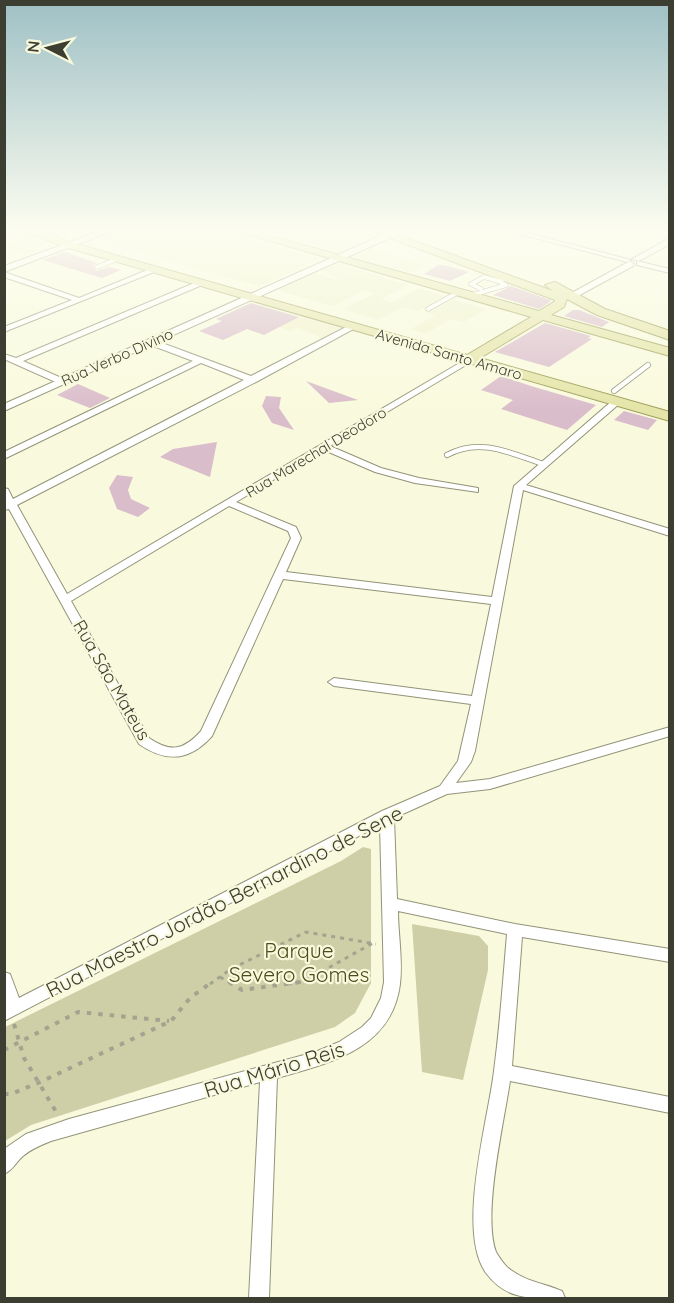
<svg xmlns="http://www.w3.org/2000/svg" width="674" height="1303" font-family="Quicksand,sans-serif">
	<rect width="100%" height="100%" fill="#f9fadd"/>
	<g fill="#f1f2cd">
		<polygon points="128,228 210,228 318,259 265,284 254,285 100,241 103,237"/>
		<polygon points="326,228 355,228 375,236 339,252 298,240"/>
		<polygon points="30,238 47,243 31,248 39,252 29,255 5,247"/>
		<polygon points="371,248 385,253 425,265 410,272 355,257"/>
		<polygon points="337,263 408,285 381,299 391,303 419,288 445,296 418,311 403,307 378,320 343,309 374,294 365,290 333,306 280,291 279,289 315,273 336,280 339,278 320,271"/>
		<polygon points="453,299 486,309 464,322 450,319 426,334 411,329 436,315 427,313"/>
		<polygon points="300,316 341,328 322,338 297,328 290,331 279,327"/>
	</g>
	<g fill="#cecfa7">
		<polygon points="363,847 371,849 371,983 355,1013 335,1027 31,1125 5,1141 5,1027 341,861"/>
		<polygon points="412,924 479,936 488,946 488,970 463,1080 422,1072"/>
	</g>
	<g fill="#dabdcb">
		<polygon points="65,252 97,263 93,266 96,271 109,267 121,270 102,278 43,260"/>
		<polygon points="438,265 448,266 469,272 450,281 424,274"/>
		<polygon points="511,286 550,300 550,302 539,309 493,295"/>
		<polygon points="251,303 299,317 264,335 247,329 223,340 199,331 222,321 216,319"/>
		<polygon points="573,310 579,310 609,322 602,327 564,316"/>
		<polygon points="545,323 591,336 588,338 592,339 549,367 495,352"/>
		<polygon points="501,376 531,386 596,405 567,430 501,409 513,400 481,390"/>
		<polygon points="306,381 358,400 329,403"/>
		<polygon points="78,384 110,398 90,408 57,395"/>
		<polygon points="266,396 281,397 279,408 294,430 272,423 262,406"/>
		<polygon points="624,411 657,420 648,430 614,420"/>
		<polygon points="217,442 210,477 160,457 173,449"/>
		<polygon points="117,475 133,477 128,490 131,499 150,508 138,517 117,509 109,488"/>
	</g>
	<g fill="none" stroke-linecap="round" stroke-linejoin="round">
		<g stroke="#929378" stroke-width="5">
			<g id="service-far1">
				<polyline points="97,267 118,259"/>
				<polyline points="481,289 471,284 484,277 498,281"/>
				<polyline points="469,296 506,285 498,281 506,278"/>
				<polyline points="428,309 457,293"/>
			</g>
		</g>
		<g stroke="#929378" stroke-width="6">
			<g id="service">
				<polyline points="614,391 648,365"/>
				<path d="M447,455C480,437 510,453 543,464"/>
			</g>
		</g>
		<g stroke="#929378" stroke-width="2">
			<g id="minor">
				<polygon points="399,228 407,228 400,232 396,232 396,230"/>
				<polygon points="497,228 508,228 631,260 627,262"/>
				<polygon points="637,261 670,269 670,273 637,265"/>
				<polygon points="152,268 159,270 4,332 4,327 72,300 4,277 4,272 79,298"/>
				<polygon points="199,281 202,281 202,285 23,361 66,380 66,384 60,384 4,359 4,354 16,358"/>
				<path d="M350,325L357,327L256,382L17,505L67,594L468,358L472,360L471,362L330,446L381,468L419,478L478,488V492L415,483L375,472L324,450L236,502L296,527L301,538L286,572L492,597L514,486L613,400H619V404L526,485L670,529V536L523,490L475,751L471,762L456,783L490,779L670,727V736L490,789L447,794L394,818L397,899L515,924L670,949V962L522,937L512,1066L670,1097V1113L510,1081C504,1122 482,1215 496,1252C499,1257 503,1263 507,1267C523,1281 543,1283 562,1291L565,1298C533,1298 508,1302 486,1273C456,1231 488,1121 494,1071C500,1026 503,980 507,934L398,911C398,934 403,961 400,984C392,1049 330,1063 277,1078L269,1298H249L260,1082L51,1141C41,1145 31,1149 23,1156C16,1162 13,1170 4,1174V1149L26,1134L69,1119L315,1052L339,1042L362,1027L371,1018L381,998L384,982L380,825L4,1021V972L10,974L19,998L382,811L440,786L458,761L471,704L334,686L328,682L334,678L472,696L491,604L283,579L212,736C190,761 166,763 139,744L9,509L4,510V488L8,489L13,499L244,380L201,363L4,459V452L193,361L148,344V340H154L251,376ZM229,506L288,531L291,538L201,731C184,750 171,753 149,738L71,601Z"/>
			</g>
		</g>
		<g stroke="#929378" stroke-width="2">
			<g id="tertiary">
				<polygon points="109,228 121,228 4,272 4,266"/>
				<polygon points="398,228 402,231 401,233 4,411 4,404"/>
				<polygon points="670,238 670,244 639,261 632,259"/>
				<polygon points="630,261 634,264 633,266 576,297 568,295"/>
			</g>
		</g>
		<g stroke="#9e9f5a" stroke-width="2">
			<polygon id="primary" points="16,228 31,228 73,243 467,355 531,317 226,228 243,228 539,311 554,302 555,300 363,228 378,228 553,291 545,285 555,282 605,309 670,331 670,340 597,315 567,299 564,307 551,315 670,348 670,356 543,320 480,358 670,412 670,421 65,247"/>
		</g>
		<g stroke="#a3a48f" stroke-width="3" stroke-dasharray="4 5" stroke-linecap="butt">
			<polyline points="220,977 232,984"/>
			<polyline points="210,984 231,969 306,932 376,944"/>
			<polyline points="288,984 303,982 373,943"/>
		</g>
		<g stroke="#a3a48f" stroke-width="4" stroke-dasharray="4.5 7" stroke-linecap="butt">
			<polyline points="229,982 242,990 300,982"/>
			<polyline points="14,1024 24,1058 58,1115"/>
			<polyline points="4,1050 78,1012 169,1021"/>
			<polyline points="4,1094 11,1094 38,1083 171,1021 190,998 212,982"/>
		</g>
		<use href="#service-far1" stroke="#fff" stroke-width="4"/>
		<use href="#service" stroke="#fff" stroke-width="4.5"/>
		<use href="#minor" fill="#fff" fill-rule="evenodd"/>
		<use href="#tertiary" fill="#fff" fill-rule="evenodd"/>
		<use href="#primary" fill="#e5e5a9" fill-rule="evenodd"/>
	</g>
	<linearGradient id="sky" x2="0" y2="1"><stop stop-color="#9fc0c5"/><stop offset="0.56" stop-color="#fcfdf0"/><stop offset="1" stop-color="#fcfdf0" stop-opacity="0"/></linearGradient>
	<rect width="674" height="410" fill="url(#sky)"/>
	<g text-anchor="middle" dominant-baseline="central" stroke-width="4.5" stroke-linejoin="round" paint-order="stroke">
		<g font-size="15" fill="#3d3e32" stroke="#f9fadd">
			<text transform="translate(449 354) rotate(16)">Avenida Santo Amaro</text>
			<text transform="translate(117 357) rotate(-24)">Rua Verbo Divino</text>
			<text transform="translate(316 452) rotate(-31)">Rua Marechal Deodoro</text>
		</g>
		<g font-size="18" fill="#3d3e32" stroke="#f9fadd">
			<text transform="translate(112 680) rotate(60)">Rua São Mateus</text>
		</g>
		<g font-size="21" fill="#3d3e32" stroke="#f9fadd">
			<text transform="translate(224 901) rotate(-27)">Rua Maestro Jordão Bernardino de Sene</text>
			<text transform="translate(274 1069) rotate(-17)">Rua Mário Reis</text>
		</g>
		<g font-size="21" fill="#4c4b1b" stroke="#f9fadd">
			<text x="299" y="950">Parque<tspan x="299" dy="24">Severo Gomes</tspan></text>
		</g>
	</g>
	<rect width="674" height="1303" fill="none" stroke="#3d3e32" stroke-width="12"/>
	<g transform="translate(48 48) rotate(276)" stroke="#f9fadd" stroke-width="4.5" paint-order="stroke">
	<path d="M0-4.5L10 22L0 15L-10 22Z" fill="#3d3e32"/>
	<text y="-9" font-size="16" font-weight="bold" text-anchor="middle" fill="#3d3e32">N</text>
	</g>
</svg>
